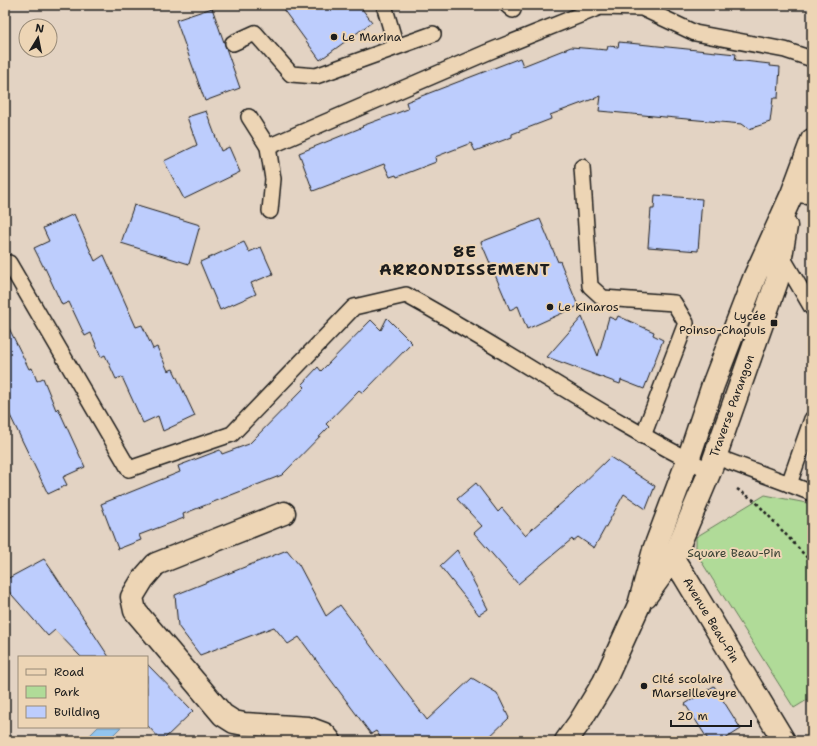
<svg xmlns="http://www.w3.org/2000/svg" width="817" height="746" font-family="'Shantell Sans',sans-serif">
	<rect width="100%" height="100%" fill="#e3d3c3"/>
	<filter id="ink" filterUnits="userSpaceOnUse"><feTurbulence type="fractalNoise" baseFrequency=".025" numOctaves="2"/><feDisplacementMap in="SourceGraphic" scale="8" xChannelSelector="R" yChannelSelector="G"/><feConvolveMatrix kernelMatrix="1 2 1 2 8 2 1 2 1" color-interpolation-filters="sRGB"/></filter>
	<g filter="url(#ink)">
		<polygon fill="#b0db98" stroke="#667c5a" points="765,495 812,504 812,697 794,708 696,553 696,537"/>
		<polygon fill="#92c4ee" stroke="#63819a" points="98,727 121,727 107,741 96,741 90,735"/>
		<g fill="#bdcdfd" stroke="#1c1c1c">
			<polygon points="280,5 359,5 372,22 320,60"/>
			<polygon points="212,8 240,88 205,101 176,20"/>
			<polygon points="619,42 736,54 735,60 770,64 770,66 780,67 778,98 773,98 770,122 749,129 742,124 599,111 601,96 550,115 551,119 512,134 512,137 475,151 471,143 435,157 436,162 397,177 396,175 390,177 384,164 313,191 299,153 363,127 362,126 408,109 406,102 520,58 523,66 571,47 607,50 608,46 618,47"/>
			<polygon points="206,111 221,151 229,147 240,172 184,199 164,161 197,145 187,117"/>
			<polygon points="655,195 702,199 698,251 648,247 651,209 654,209"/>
			<polygon points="134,205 200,225 189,264 121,243"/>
			<polygon points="74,214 95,261 104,255 136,327 142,325 153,349 157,347 168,371 173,369 195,416 163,431 158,416 143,423 122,377 116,379 105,355 101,357 91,333 85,336 69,302 62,305 45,268 44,268 34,248 49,241 43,228"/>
			<polygon points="540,219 558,262 560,261 578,306 527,329 518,306 510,310 481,242"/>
			<polygon points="244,242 249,252 261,247 273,274 251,283 256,294 220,310 200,262"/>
			<polygon points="618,316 654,332 653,335 663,340 644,389 621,380 620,384 547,357 582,317 598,356 609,317 616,320"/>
			<polygon points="387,318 412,343 363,393 359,390 326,424 329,427 282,475 183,514 184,518 139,535 141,540 118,549 101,504 180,472 178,466 220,450 222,454 249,444 305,387 302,384 318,367 321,371 371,320 381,330"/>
			<polygon points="5,320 29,369 32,368 37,381 43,378 56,410 58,408 85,467 63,477 67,485 48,494 5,405"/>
			<polygon points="610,457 655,486 646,509 624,494 594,548 578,537 573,541 572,539 518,584 474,533 482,526 457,499 476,483 498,512 502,508 525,535 572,494"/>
			<polygon points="287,550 299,565 326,616 340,605 427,720 472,678 497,693 509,718 485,741 383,741 376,731 371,734 299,637 288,644 274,627 200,655 178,626 175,595"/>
			<polygon points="457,550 488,609 479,615 440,566"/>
			<polygon points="44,559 53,572 109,657 81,657 55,630 48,636 5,587 5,580"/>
			<polygon points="147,664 193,711 162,741 147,725"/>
			<polygon points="714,686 741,729 722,741 709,741 685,704"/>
		</g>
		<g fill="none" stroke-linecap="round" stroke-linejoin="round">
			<g stroke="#1c1c1c" stroke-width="18">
				<g id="lane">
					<polyline points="384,5 396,46"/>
					<polyline points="507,5 513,10"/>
					<polyline points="233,43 255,33 291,74 316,76 433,34"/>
					<polyline points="249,117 268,147 273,179 270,211"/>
					<polyline points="268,147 488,52 600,7 642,8 695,33 785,50 812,59"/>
					<polyline points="582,167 590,286 603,298 674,303 686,323 643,436"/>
					<polyline points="792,194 812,196"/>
					<polyline points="781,255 812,308"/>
					<path d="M9,263L129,469L232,434L354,307L406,295C509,351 605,419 710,471"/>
					<polyline points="714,456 789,484 812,419"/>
					<polyline points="789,484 812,493"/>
				</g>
			</g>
			<g stroke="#1c1c1c" stroke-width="25">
				<g id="street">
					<polyline points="284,513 156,564 143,579 132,597 135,611 223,715 234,722 244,724 308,728 324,734 330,741"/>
					<polyline points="661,553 673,559 685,577 784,741"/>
					<polyline points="646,596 673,559 710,471 777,281 786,226"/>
					<polyline points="566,741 579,723 604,682 639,605 654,550 688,460 713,385 755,276 792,194 812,140"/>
				</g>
			</g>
			<polyline stroke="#1c1c1c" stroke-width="2.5" stroke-dasharray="3 3" stroke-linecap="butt" points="737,489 755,501 812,563"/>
			<use href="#lane" stroke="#edd5b5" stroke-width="15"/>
			<use href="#street" stroke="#edd5b5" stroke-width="22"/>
		</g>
	</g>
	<g fill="#1c1c1c" stroke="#edd5b5" stroke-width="1.5">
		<circle cx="334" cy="37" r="4"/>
		<circle cx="550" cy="307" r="4"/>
		<rect x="770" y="319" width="8" height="8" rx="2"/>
		<circle cx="644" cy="686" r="4"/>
	</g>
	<g text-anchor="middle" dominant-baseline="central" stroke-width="4" stroke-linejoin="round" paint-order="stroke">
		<g font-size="12" fill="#1c1c1c" stroke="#edd5b5" text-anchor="start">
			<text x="342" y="37">Le Marina</text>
			<text x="558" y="307">Le Kinaros</text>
			<text x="766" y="316" text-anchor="end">Lycée<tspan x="766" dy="14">Poinso-Chapuis</tspan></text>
			<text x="652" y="679">Cité scolaire<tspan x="652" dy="14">Marseilleveyre</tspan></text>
		</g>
		<g font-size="12" fill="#1c1c1c" stroke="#edd5b5">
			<text transform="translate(732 406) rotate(-70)">Traverse Parangon</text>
			<text transform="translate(711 620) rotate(59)">Avenue Beau-Pin</text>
		</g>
		<g font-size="12" fill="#3a4235" stroke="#edd5b5">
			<text x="734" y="553">Square Beau-Pin</text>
		</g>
		<g font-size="16" font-weight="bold" letter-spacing="1" fill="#1c1c1c" stroke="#edd5b5">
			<text x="465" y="251">8E<tspan x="465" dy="18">ARRONDISSEMENT</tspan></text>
		</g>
	</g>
	<rect width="817" height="746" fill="none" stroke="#edd5b5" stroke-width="20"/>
	<rect x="10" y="10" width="797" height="726" fill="none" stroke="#1c1c1c" stroke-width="1.5" filter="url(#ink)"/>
	<rect x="18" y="656" width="130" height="72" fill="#edd5b5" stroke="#998b78"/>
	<rect x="26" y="669" width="20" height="6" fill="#edd5b5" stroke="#998b78"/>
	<text x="54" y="676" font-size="12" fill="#1c1c1c">Road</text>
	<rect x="26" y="686" width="20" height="12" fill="#b0db98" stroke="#998b78"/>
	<text x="54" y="696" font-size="12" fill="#1c1c1c">Park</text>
	<rect x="26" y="706" width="20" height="12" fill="#bdcdfd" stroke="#998b78"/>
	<text x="54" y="716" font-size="12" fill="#1c1c1c">Building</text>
	<g transform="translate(38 38) rotate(10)"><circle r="19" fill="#edd5b5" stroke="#998b78"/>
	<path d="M0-3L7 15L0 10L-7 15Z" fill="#1c1c1c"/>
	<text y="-6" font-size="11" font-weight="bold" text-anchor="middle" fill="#1c1c1c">N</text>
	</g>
	<path d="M671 720v6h80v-6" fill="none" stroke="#1c1c1c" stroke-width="2"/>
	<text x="677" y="720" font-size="12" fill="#1c1c1c" stroke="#edd5b5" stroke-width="3" paint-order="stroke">20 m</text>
</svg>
